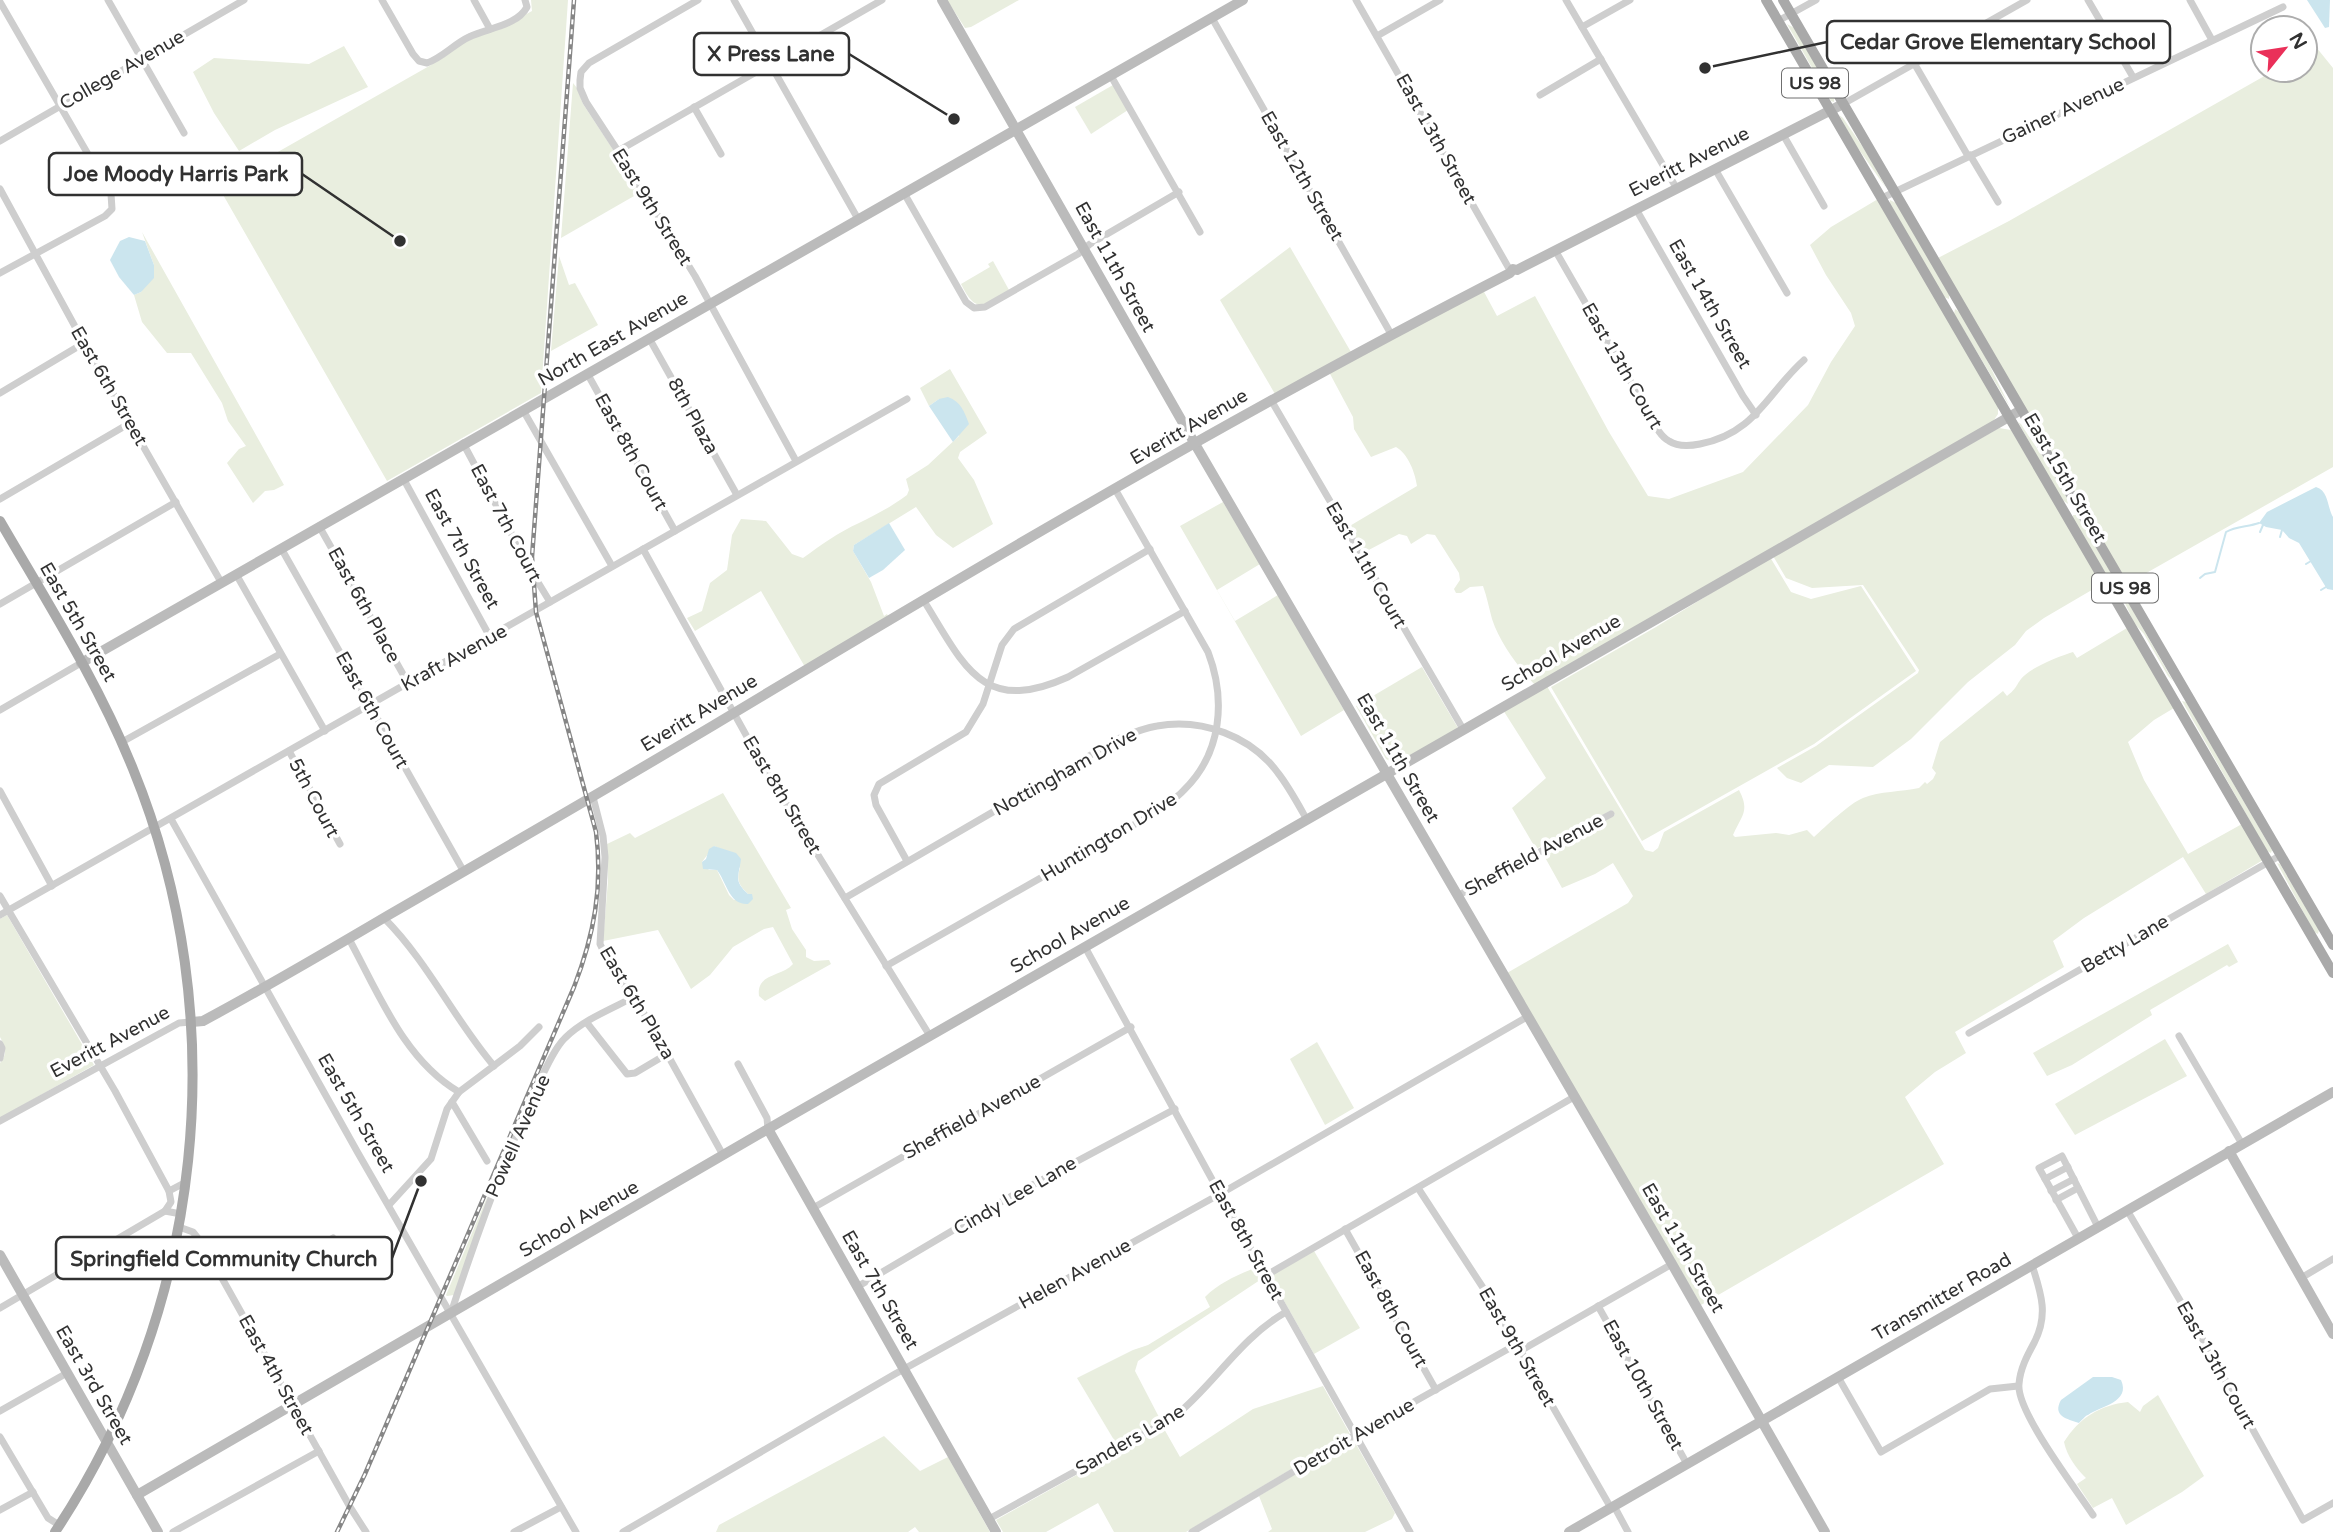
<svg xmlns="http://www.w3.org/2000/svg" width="2333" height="1532" font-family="'Varela Round',sans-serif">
	<rect width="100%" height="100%" fill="#fff"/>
	<g fill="#e9eedf" fill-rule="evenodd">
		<polygon points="531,0 568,0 541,393 387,481 218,186 431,65 469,39 499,29 532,11"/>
		<polygon points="947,0 1019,0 971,27 965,28"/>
		<polygon points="1787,24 1796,29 1834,95 1834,102 1831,101"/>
		<polygon points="344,46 368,87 275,130 239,151 214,113 193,72 214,58 309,64"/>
		<polygon points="2316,47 2333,68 2333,467 2127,584 1938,258 2009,221 2275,70 2305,70 2305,53"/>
		<polygon points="573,83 577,88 583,104 641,192 561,238"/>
		<polygon points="1113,85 1128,110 1091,134 1075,107"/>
		<polygon points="1839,115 1843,118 1867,153 1886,188 1855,144"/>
		<path d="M1878,199L1998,405V414L1992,423L1535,685C1518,667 1500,643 1492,619C1489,608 1487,597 1483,586L1470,587L1461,593H1456L1454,589L1460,580L1459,573L1435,535L1427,534L1411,544L1407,536L1399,534L1363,553L1348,527L1417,486C1415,472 1408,454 1396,447L1371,457L1354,429L1353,417L1329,372L1483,290L1497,316L1535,296L1609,432L1648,496L1669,499L1743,472L1808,405L1831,362L1855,326L1851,313L1826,275L1810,245L1831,227Z"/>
		<polygon points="1890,200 1896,203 1949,294 1949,299 1944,297 1890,204"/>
		<polygon points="142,232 284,485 274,490 265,491 253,503 227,463 239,449 246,446 228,421 222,403 191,353 167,353 142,322 134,295 141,292 154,265"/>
		<polygon points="1290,247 1351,352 1275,394 1220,300"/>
		<polygon points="559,256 569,285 575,283 598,325 551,351"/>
		<path d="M993,261L1009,290C984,305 977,316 961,284L990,267L988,264Z"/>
		<polygon points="1955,309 1961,313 1982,350 2010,407 1954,314"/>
		<path d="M950,369L987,433L960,452L958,458L974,480L993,524L953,548L936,535L916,507L854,545L853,551L871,582L884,616L887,614L889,618L805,667L761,591L695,631L687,618L702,611L710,583L727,570L732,535L741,519L766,521L792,554L803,558C821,545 839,532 859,523C877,514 891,507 907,495L909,490L906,479L928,465L959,436L939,399L929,406L920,388Z"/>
		<path d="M2018,422L2021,424C2031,441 2068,489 2068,504L2061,499Z"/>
		<polygon points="1999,428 2011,430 2102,584 2044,618 2026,631 2015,645 1968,682 1911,739 1873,767 1829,765 1801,783 1787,778 1777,768 1816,746 1918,673 1919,670 1863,585 1812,588 1786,578 1773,556"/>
		<polygon points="1223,502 1260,564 1217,590 1235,621 1278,595 1344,710 1301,736 1180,526"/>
		<polygon points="2073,515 2077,515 2119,586 2120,592 2116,591 2073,519"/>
		<polygon points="1770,557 1791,592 1811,599 1861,586 1916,671 1814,744 1642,841 1551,687 1656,627"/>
		<polygon points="2125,603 2129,604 2173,681 2168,676 2144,634 2134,623"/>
		<path d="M2127,628L2174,708L2154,720L2128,742L2144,780L2188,854L2242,824L2263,860L2206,894L2183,857L2084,918L2053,941L2064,967L1955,1032L1966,1053L1935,1072L1905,1097L1944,1164L1701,1305L1507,973L1628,903L1633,896L1613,863L1595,874L1562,888L1542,852L1615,815L1612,810L1536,849L1512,808L1546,778L1503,710L1549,684L1548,688L1645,850L1653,852L1658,848L1664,832L1739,790C1750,811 1742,815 1733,835L1735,837L1776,833L1789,835L1807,830L1814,837C1825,827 1850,803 1863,798C1880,791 1901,792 1919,788L1925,782L1927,784L1933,779L1936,773L1932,768L1940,742L2003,691L2007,696C2017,688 2015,687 2021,679C2029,668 2060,656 2073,652L2077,658Z"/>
		<polygon points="1422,667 1458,728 1396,764 1386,759 1356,706"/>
		<polygon points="2182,701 2186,702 2272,850 2271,853 2267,851"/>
		<path d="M723,793L791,908L786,910L792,929L806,950V957L814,961L829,960L831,964L765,1001L759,996C756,973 782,977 793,964L773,927L764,929L733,947L710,975L691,989L658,930L603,941L608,881L607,844L630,833L635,838ZM714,846L721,849L740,868C736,880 739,885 748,894H751L734,900L729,895L717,870H709L702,862Z"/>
		<polygon points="2277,863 2280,864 2319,930 2318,934 2314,932"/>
		<path d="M7,915L94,1065L0,1118V1063C8,1054 5,1046 0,1037V919Z"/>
		<polygon points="2228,944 2238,962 2229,967 2227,965 2150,1010 2152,1015 2072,1065 2047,1076 2033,1053"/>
		<polygon points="2165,1039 2187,1076 2075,1135 2055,1104"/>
		<polygon points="1317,1042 1354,1108 1325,1125 1290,1059"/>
		<polygon points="493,1183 454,1295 447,1296 446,1295"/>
		<polygon points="1314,1251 1360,1328 1314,1354 1270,1276"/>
		<path d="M1257,1267L1263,1278L1138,1361L1135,1371L1161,1421L1117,1445L1077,1378L1133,1350L1148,1345L1210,1307L1205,1297C1220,1282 1238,1275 1257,1267Z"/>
		<polygon points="1323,1386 1350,1434 1186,1532 1114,1532 1098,1503 1046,1532 1003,1532 996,1520 1163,1427 1180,1457 1253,1409"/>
		<path d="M2158,1395L2204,1476L2182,1492L2126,1525L2112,1498L2093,1508L2077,1484L2086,1478C2076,1468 2067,1456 2064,1442C2079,1418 2100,1405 2128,1402L2140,1412L2143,1406Z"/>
		<polygon points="884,1436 920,1471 948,1457 990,1532 919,1532 915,1527 908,1532 716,1532 719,1525"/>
		<polygon points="1353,1439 1395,1513 1392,1519 1365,1532 1268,1532 1272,1529 1259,1496"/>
	</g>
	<g fill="#cbe5ee">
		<polygon points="2307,0 2330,0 2329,27 2325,28"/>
		<polygon points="129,237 145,241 154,265 154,278 141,292 134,295 119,277 110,260 120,241"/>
		<path d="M948,397C961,402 964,411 969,424L953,442L929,406L939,399Z"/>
		<path d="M2316,487C2329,491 2327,507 2333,517V590L2327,589L2299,543L2289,538L2282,530L2266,527L2259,523L2267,512Z"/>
		<polygon points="889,523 905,550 883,570 869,578 853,551 854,545"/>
		<path d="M714,846L736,853L741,859C739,877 733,880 748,894H752L753,899L748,904C729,905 727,883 717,870L703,869L702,862L706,859L709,849Z"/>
		<path d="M2093,1377H2112L2121,1380C2131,1402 2101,1406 2088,1415C2086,1415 2080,1422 2079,1423C2067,1419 2052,1416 2061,1400Z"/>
	</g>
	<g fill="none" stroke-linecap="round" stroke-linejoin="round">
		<g stroke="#cbe5ee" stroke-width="2">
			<polyline points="2260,532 2263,525"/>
			<polyline points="2280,537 2282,530"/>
			<polyline points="2306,564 2311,561"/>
			<path d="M2200,578L2205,574L2215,572L2226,532C2236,526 2248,527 2259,523"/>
			<polyline points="2321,590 2326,587"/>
		</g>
		<g stroke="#cecece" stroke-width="7">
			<polyline points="108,0 184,133"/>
			<path d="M382,0L413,54L419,61L427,63C442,58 454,44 469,37C487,28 517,26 527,7L525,0"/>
			<polyline points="474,0 490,29"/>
			<polyline points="698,0 589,63 581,72 580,80 580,88 586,102 618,151 695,276 796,461"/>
			<polyline points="734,0 858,219"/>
			<polyline points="1356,0 1511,272"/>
			<polyline points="1566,0 1677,189"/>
			<polyline points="2088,0 2133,77"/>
			<polyline points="2190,0 2212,40"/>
			<polyline points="0,2 111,194 112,209 105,216 0,273"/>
			<polyline points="1212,18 1391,334"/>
			<polyline points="1778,21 1816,0"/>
			<polyline points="1582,27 1630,0"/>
			<polyline points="1377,36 1440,0"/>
			<polyline points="1914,63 1968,156"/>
			<polyline points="1111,76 1200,232"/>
			<polyline points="1540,95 1601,59"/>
			<polyline points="1843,104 2027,0"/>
			<polyline points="694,107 721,154"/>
			<polyline points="1784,134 1785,138 1824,206"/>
			<polyline points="0,141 244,0"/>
			<polyline points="618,151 882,0"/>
			<polyline points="1970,155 1998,202"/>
			<polyline points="1715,169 1787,293"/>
			<polyline points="0,189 84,343 221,582"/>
			<polyline points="904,193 966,302 974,308 985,307 1078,254 1090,244 1179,192"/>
			<polyline points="1882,198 2283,7"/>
			<polyline points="1636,209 1743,396 1756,415"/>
			<path d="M1555,250L1647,410C1653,420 1658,435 1669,441C1678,447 1690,446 1700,444C1755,434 1768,392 1804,360"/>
			<polyline points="649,338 737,495"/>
			<polyline points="587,373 675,531"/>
			<polyline points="0,393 84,343"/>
			<polyline points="1271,400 1463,729"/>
			<polyline points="523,410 612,566"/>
			<polyline points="463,443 533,574 550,602"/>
			<polyline points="403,478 490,637"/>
			<polyline points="0,499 130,423"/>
			<polyline points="319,526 408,683"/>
			<polyline points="281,548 464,872"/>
			<polyline points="643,549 766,771 930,1036"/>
			<polyline points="236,574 325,731"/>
			<path d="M924,601C964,665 982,716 1068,677L1185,611"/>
			<polyline points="0,604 176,502"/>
			<polyline points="0,710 81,663"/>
			<polyline points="122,742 280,654"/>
			<polyline points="289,751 340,844"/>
			<polyline points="0,791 52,886"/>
			<polyline points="593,797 603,836 605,857 600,944 613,971 634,997 655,1032 723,1155"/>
			<polyline points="171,819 358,1153 576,1532"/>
			<polyline points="907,861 876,805 874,795 879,784 966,732 983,704 1002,645 1014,629 1150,549"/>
			<polyline points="0,896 115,1091 169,1191 186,1182"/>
			<polyline points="1457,896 1611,814"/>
			<path d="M845,898L1120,738C1132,733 1144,728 1157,726C1202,718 1251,736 1278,773C1289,787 1298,804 1307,820"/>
			<polyline points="0,915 907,399"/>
			<path d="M384,918C428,962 454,1019 494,1066"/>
			<path d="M349,939C378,992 404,1060 459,1092"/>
			<polyline points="1085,947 1220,1194 1410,1532"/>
			<path d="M886,966L1158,811C1167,804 1177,798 1184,790C1222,753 1226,699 1208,652L1115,489"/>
			<polyline points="587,1023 627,1074 635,1073 667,1054"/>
			<polyline points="1969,1033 2281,855"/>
			<polyline points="2179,1036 2242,1144"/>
			<polyline points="0,1044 2,1048 0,1058"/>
			<polyline points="738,1064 767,1118 768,1129"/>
			<polyline points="452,1102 487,1161"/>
			<polyline points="0,1121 179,1023 191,1022"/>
			<polyline points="2045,1179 2068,1167"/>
			<polyline points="1418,1188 1493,1303 1611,1508"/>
			<polyline points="2051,1191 2074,1179"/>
			<polyline points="2056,1200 2078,1188"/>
			<polyline points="389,1205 431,1159 447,1109 459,1092 520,1046 539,1027"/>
			<polyline points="813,1208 1131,1027"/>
			<polyline points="2127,1210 2198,1331 2303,1520 2333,1503"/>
			<polyline points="165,1211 171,1202 169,1191"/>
			<polyline points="179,1227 193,1232 204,1246 350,1507 366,1532"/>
			<polyline points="1345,1229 1436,1390"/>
			<polyline points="2078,1238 2039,1168 2062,1156 2098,1227"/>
			<polyline points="309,1251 333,1238"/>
			<path d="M2032,1265C2041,1293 2049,1315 2034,1343C2027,1356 2020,1369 2019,1384C2016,1411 2076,1489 2093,1515"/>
			<polyline points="1265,1276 1574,1097"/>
			<polyline points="2301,1278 2333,1259"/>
			<polyline points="857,1287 1006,1199 1175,1109"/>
			<polyline points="1598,1306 1687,1464"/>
			<polyline points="0,1308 165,1211 181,1214"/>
			<path d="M451,1313C475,1240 500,1169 532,1098C539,1083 553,1049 565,1038C583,1020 611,1009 634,997"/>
			<polyline points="1520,1351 1672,1264"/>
			<polyline points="1838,1377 1881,1452 1990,1389 2018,1386"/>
			<polyline points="0,1411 67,1373"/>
			<polyline points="0,1437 48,1518 59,1525"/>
			<polyline points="1614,1506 1628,1532"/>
			<polyline points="0,1510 33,1492"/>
			<path d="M989,1519L1174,1417C1214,1385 1240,1338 1286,1312"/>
			<polyline points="173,1532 319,1451"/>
			<polyline points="514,1532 561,1507"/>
			<polyline points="623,1532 895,1374 1220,1194 1527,1017"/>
			<polyline points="1192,1532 1355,1435 1517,1344"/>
		</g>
		<g stroke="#bbb" stroke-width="10">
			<polyline points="942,0 1195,444 1672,1264 1825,1532"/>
			<polyline points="81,663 1243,0"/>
			<path d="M192,1022L203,1021C265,988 326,952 387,916C496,853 605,790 714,725C975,568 1239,412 1510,273L1513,269L1517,270L1843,104"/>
			<polyline points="768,1129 996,1532"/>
			<polyline points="2229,1151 2333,1334"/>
			<polyline points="0,1255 158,1532"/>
			<polyline points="137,1495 780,1122 2021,410"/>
			<polyline points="1569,1532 2333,1092"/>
		</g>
		<g stroke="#a9a9a9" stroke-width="10">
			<polyline points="1766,0 2333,973"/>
			<polyline points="1783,0 2333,945"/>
			<path d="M0,521C47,602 98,682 133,769C235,1019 204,1308 55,1532"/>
		</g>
		<g stroke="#868686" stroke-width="4.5">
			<path id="rail" d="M337,1532L365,1474L574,987C594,935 603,887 596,832L536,612L532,557L574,0"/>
		</g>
		<use href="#rail" stroke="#fff" stroke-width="2" stroke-dasharray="5" stroke-linecap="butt"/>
	</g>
	<g text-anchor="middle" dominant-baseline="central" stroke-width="7" stroke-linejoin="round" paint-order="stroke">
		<g fill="#fff" stroke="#6f6f6f" stroke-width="2">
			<rect x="1782" y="68.5" width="66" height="29" rx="5"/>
			<rect x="2092" y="573.5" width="66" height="29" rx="5"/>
		</g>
		<g font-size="18" font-weight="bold" fill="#313131">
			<text x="1815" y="83">US 98</text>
			<text x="2125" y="588">US 98</text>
		</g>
		<g font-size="19" fill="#313131" stroke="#fff">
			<text transform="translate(122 70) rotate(-30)">College Avenue</text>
			<text transform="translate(2063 111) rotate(-25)">Gainer Avenue</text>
			<text transform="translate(1436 139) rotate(61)">East 13th Street</text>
			<text transform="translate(1689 162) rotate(-27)">Everitt Avenue</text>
			<text transform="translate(1302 176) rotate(60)">East 12th Street</text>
			<text transform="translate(652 207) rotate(58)">East 9th Street</text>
			<text transform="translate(1115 267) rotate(61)">East 11th Street</text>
			<text transform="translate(1710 304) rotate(60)">East 14th Street</text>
			<text transform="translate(613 339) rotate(-30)">North East Avenue</text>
			<text transform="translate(1622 366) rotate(60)">East 13th Court</text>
			<text transform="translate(109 386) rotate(60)">East 6th Street</text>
			<text transform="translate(693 416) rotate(61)">8th Plaza</text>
			<text transform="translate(1189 427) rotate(-30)">Everitt Avenue</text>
			<text transform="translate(631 452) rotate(61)">East 8th Court</text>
			<text transform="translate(2065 478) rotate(60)">East 15th Street</text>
			<text transform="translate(506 523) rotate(62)">East 7th Court</text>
			<text transform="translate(462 549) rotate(61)">East 7th Street</text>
			<text transform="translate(1366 565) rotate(60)">East 11th Court</text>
			<text transform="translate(364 605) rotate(61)">East 6th Place</text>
			<text transform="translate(78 622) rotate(60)">East 5th Street</text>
			<text transform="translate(1561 653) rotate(-30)">School Avenue</text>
			<text transform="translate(454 658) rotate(-29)">Kraft Avenue</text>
			<text transform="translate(372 710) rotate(61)">East 6th Court</text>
			<text transform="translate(699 713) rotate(-31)">Everitt Avenue</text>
			<text transform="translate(1398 758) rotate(60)">East 11th Street</text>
			<text transform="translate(1065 772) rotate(-29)">Nottingham Drive</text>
			<text transform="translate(782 795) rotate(59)">East 8th Street</text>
			<text transform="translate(314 798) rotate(62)">5th Court</text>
			<text transform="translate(1109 837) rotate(-31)">Huntington Drive</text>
			<text transform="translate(1534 855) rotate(-28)">Sheffield Avenue</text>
			<text transform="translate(1070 935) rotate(-30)">School Avenue</text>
			<text transform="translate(2125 944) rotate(-30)">Betty Lane</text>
			<text transform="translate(637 1003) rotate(59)">East 6th Plaza</text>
			<text transform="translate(110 1042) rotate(-28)">Everitt Avenue</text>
			<text transform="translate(356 1113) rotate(60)">East 5th Street</text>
			<text transform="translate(972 1117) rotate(-29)">Sheffield Avenue</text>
			<text transform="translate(518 1136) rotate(-66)">Powell Avenue</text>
			<text transform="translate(1015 1196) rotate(-30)">Cindy Lee Lane</text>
			<text transform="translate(579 1219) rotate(-30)">School Avenue</text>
			<text transform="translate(1246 1240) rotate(61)">East 8th Street</text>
			<text transform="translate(1683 1248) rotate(60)">East 11th Street</text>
			<text transform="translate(1075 1274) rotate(-29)">Helen Avenue</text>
			<text transform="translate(880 1290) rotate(60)">East 7th Street</text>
			<text transform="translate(1942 1297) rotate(-30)">Transmitter Road</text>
			<text transform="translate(1391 1309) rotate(61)">East 8th Court</text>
			<text transform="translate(1517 1347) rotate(60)">East 9th Street</text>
			<text transform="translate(2216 1365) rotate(61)">East 13th Court</text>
			<text transform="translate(276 1375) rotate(61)">East 4th Street</text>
			<text transform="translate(94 1385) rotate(60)">East 3rd Street</text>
			<text transform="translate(1643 1385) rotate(61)">East 10th Street</text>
			<text transform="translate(1354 1437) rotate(-30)">Detroit Avenue</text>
			<text transform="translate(1130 1440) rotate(-30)">Sanders Lane</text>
		</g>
	</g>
	<path fill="none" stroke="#313131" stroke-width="2.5" d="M1705 68L1827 42M954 119L849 54M400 241L302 174M421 1181L392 1258"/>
	<g fill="#313131" stroke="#fff" stroke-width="2.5">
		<circle cx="1705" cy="68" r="7"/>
		<circle cx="954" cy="119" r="7"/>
		<circle cx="400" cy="241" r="7"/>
		<circle cx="421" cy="1181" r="7"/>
	</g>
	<g fill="#fff" stroke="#313131" stroke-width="2.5">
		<rect x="1827" y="21" width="343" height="42" rx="7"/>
		<rect x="694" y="33" width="155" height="42" rx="7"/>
		<rect x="49" y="153" width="253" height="42" rx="7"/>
		<rect x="56" y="1237" width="336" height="42" rx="7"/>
	</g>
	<g font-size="21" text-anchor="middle" font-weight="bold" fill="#313131">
		<text x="1998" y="49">Cedar Grove Elementary School</text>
		<text x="771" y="61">X Press Lane</text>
		<text x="176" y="181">Joe Moody Harris Park</text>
		<text x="224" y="1266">Springfield Community Church</text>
	</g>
	<g transform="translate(2284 49) rotate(60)"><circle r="33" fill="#ffffff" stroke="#adadad" stroke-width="2"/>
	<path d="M0-5L12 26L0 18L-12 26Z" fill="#ea3059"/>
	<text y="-10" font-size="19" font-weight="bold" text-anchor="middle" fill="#313131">N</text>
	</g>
</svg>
